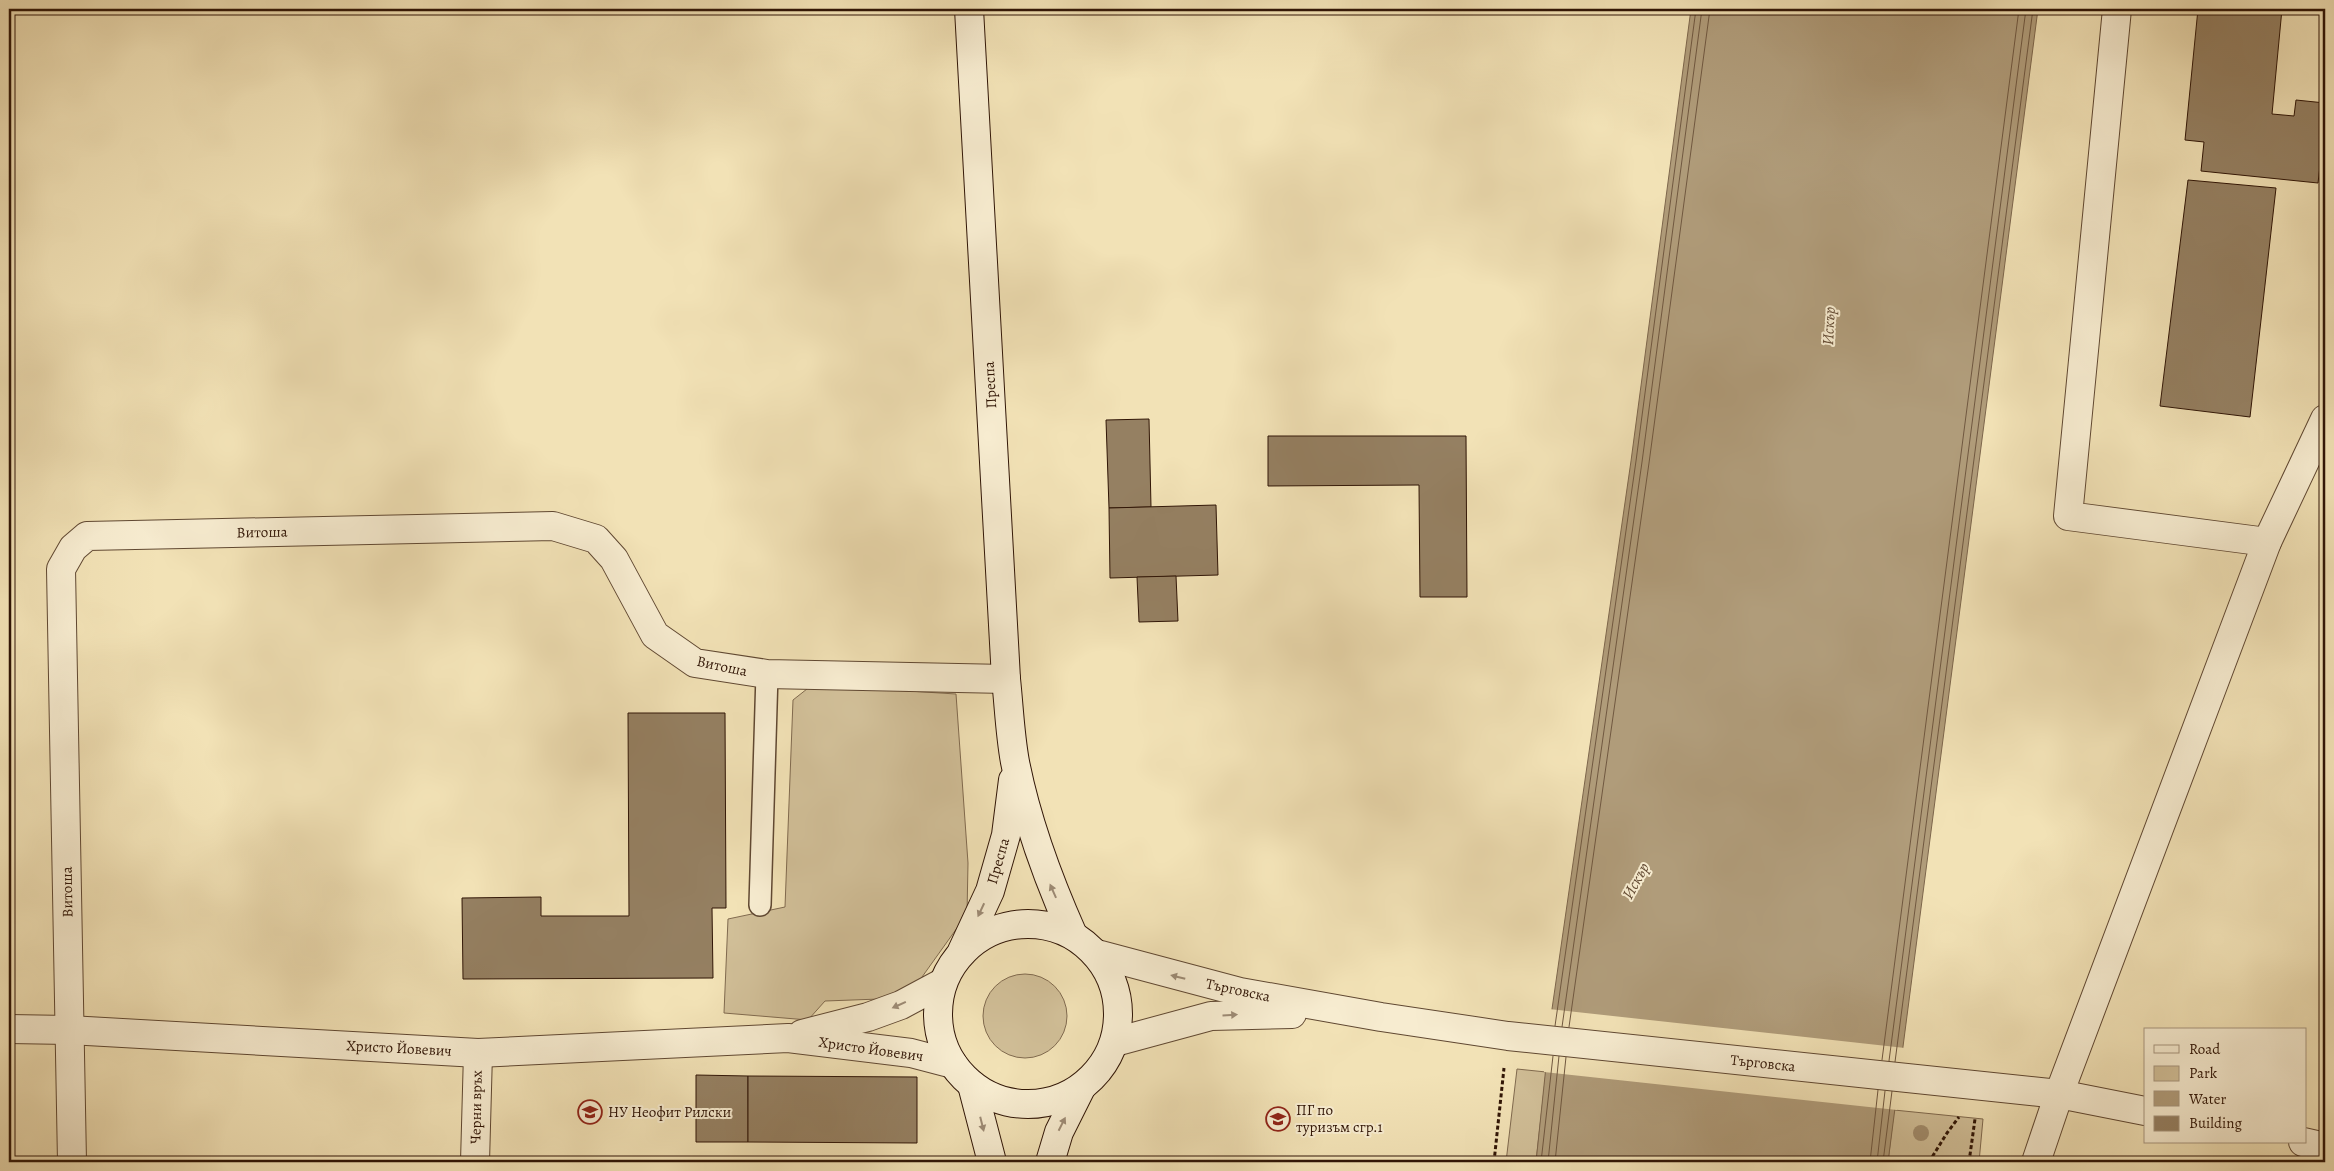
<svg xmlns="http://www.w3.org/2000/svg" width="2334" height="1171" font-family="Alegreya,serif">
	<rect width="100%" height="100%" fill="#f2e2b6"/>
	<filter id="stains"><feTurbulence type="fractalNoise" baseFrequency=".004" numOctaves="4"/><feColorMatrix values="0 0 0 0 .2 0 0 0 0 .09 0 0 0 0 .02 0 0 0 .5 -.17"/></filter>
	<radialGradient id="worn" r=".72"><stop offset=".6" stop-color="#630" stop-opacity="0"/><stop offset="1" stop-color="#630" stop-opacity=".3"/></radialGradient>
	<g fill="#d1bf98" stroke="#806a4f">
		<polygon points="812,685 956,694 968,863 967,914 907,998 825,1001 808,1020 724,1013 728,919 785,907 793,700"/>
		<circle cx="1025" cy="1016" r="42"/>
		<polygon points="1517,1069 1546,1072 1536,1162 1506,1162"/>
		<polygon points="1894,1110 1983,1119 1979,1162 1888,1162"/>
	</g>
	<polygon fill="#b09c7a" stroke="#7d664c" points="1691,9 2038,9 1888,1162 1536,1162 1552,1009 1631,461"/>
	<polygon fill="#f2e2b6" points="1549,1009 1905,1048 1897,1110 1544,1072"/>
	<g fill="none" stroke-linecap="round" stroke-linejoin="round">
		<g stroke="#705840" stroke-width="1">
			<polyline points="1555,1026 1636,461 1696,9"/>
			<polyline points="1562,1027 1642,462 1702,9"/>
			<polyline points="1569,1027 1649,463 1710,9"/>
			<polyline points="1882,1060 2019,9"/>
			<polyline points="1889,1061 2026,9"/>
			<polyline points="1895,1062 2033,9"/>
			<polyline points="1541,1162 1553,1056"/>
			<polyline points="1548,1162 1559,1056"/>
			<polyline points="1555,1162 1566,1057"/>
			<polyline points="1870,1162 1878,1090"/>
			<polyline points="1877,1162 1885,1091"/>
			<polyline points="1883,1162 1892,1091"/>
		</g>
	</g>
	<g fill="#958062" stroke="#301506">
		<polygon points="2198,9 2282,9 2272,114 2294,116 2296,100 2325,103 2325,166 2320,166 2318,183 2201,171 2204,142 2185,140"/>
		<polygon points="2188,180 2276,188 2250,417 2160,406"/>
		<polygon points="1149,419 1151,507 1109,508 1106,420"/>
		<polygon points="1268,436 1466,436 1467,597 1420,597 1419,485 1268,486"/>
		<polygon points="1216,505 1218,575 1110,578 1109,508"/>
		<polygon points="1176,576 1178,621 1139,622 1137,577"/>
		<polygon points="628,713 725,713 726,908 712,908 713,978 463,979 462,898 541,897 541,916 629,916"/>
		<polygon points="696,1075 748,1076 748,1142 696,1142"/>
		<polygon points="748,1076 917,1077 917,1143 748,1142"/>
	</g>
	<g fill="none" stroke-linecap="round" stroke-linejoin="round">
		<g stroke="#604832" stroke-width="24">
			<polyline id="service" points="760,905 767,674"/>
		</g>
		<g stroke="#604832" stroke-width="30">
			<g id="minor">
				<polyline points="2117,9 2068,516 2267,542"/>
				<polyline points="1097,954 1240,992 1381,1017 1508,1036 2059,1094 2145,1111"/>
				<polyline points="9,1029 69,1030 478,1053 788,1038 911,1053 953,1064"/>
				<polyline points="802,1034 868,1017 901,1005 942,983"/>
				<polyline points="1115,1042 1211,1016 1292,1014"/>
				<polyline points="2303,1142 2325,1147"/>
				<polyline points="72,1162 61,569 73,548 87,536 553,526 596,539 614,559 655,635 695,663 767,674 1006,679"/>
				<polyline points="475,1162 478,1053"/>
				<polyline points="2036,1162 2059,1094 2267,542 2325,419"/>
			</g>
		</g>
		<g stroke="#301506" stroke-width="30">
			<g id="secondary">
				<path d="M969,9L1006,679C1009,707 1010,735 1015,762C1027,823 1048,879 1073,935"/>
				<circle cx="1028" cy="1014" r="90"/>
				<polyline points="962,951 990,891 1006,835 1013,780"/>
				<polyline points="972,1085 992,1162"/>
				<polyline points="1050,1162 1059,1132 1081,1088"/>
			</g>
		</g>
		<g stroke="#301506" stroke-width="3" stroke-dasharray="4 2.5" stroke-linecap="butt">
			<polyline points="1494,1162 1504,1068"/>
			<polyline points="1929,1162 1947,1133 1959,1117"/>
			<polyline points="1969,1162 1975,1119"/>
		</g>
		<use href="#service" stroke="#f7ecd0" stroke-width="21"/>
		<use href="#minor" stroke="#f7ecd0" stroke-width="28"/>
		<use href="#secondary" stroke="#f7ecd0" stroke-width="28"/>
	</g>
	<circle fill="#a28d6d" cx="1921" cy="1133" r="8"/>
	<defs><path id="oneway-solid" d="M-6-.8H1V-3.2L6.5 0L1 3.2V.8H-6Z" transform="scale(1.25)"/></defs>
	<g fill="#9d8b75">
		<use href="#oneway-solid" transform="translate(1053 891) rotate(-114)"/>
		<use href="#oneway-solid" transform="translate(981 910) rotate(115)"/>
		<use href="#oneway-solid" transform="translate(1178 977) rotate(-166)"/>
		<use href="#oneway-solid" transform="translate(899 1005) rotate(156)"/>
		<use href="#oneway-solid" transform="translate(1230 1015) rotate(-3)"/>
		<use href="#oneway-solid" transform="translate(982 1124) rotate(76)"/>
		<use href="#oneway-solid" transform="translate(1062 1124) rotate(-63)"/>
	</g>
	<defs>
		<g id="school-ring" transform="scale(1.25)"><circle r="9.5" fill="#f7ecd0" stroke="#8f2418" stroke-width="1.5"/><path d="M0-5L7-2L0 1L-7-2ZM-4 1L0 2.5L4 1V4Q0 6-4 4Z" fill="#8f2418"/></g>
	</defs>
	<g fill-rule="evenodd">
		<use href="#school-ring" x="590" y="1112"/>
		<use href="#school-ring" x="1278" y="1119"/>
	</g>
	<g text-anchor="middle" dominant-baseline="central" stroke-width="4" stroke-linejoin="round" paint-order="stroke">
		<g font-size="15" fill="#301506" stroke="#f7ecd0">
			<text transform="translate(990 385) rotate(-93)">Преспа</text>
			<text transform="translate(262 532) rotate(-1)">Витоша</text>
			<text transform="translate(722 666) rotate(12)">Витоша</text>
			<text transform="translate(998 861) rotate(-74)">Преспа</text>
			<text transform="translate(67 892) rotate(-91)">Витоша</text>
			<text transform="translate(1238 990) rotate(12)">Търговска</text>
			<text transform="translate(399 1048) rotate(3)">Христо Йовевич</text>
			<text transform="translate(871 1049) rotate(8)">Христо Йовевич</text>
			<text transform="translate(1763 1063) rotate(6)">Търговска</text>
			<text transform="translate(476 1107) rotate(-89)">Черни връх</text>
		</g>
		<g font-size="15" fill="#301506" stroke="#f7ecd0" text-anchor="start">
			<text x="1296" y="1110">ПГ по<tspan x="1296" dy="17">туризъм сгр.1</tspan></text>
			<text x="608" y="1112">НУ Неофит Рилски</text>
		</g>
		<g font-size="16" font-style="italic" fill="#634b34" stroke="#f7ecd0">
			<text transform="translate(1829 326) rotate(-87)">Искър</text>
			<text transform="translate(1636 881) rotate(-61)">Искър</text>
		</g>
	</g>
	<rect width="2334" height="1171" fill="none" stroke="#f2e2b6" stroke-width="30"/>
	<rect x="10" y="10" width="2314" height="1151" fill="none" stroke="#301506" stroke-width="2.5"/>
	<rect x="15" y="15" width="2304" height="1141" fill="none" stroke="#301506"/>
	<rect x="2144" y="1028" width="162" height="115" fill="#f7ecd0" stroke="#a7967f"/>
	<rect x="2154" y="1045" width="25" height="8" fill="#f7ecd0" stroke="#a7967f"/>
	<text x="2189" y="1054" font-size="15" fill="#301506">Road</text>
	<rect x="2154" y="1066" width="25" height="15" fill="#d1bf98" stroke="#a7967f"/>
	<text x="2189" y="1078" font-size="15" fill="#301506">Park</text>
	<rect x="2154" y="1091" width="25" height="15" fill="#b09c7a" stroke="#a7967f"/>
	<text x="2189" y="1104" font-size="15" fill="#301506">Water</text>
	<rect x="2154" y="1116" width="25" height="15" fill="#958062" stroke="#a7967f"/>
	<text x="2189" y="1128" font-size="15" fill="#301506">Building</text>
	<rect width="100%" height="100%" filter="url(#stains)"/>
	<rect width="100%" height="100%" fill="url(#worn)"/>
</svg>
